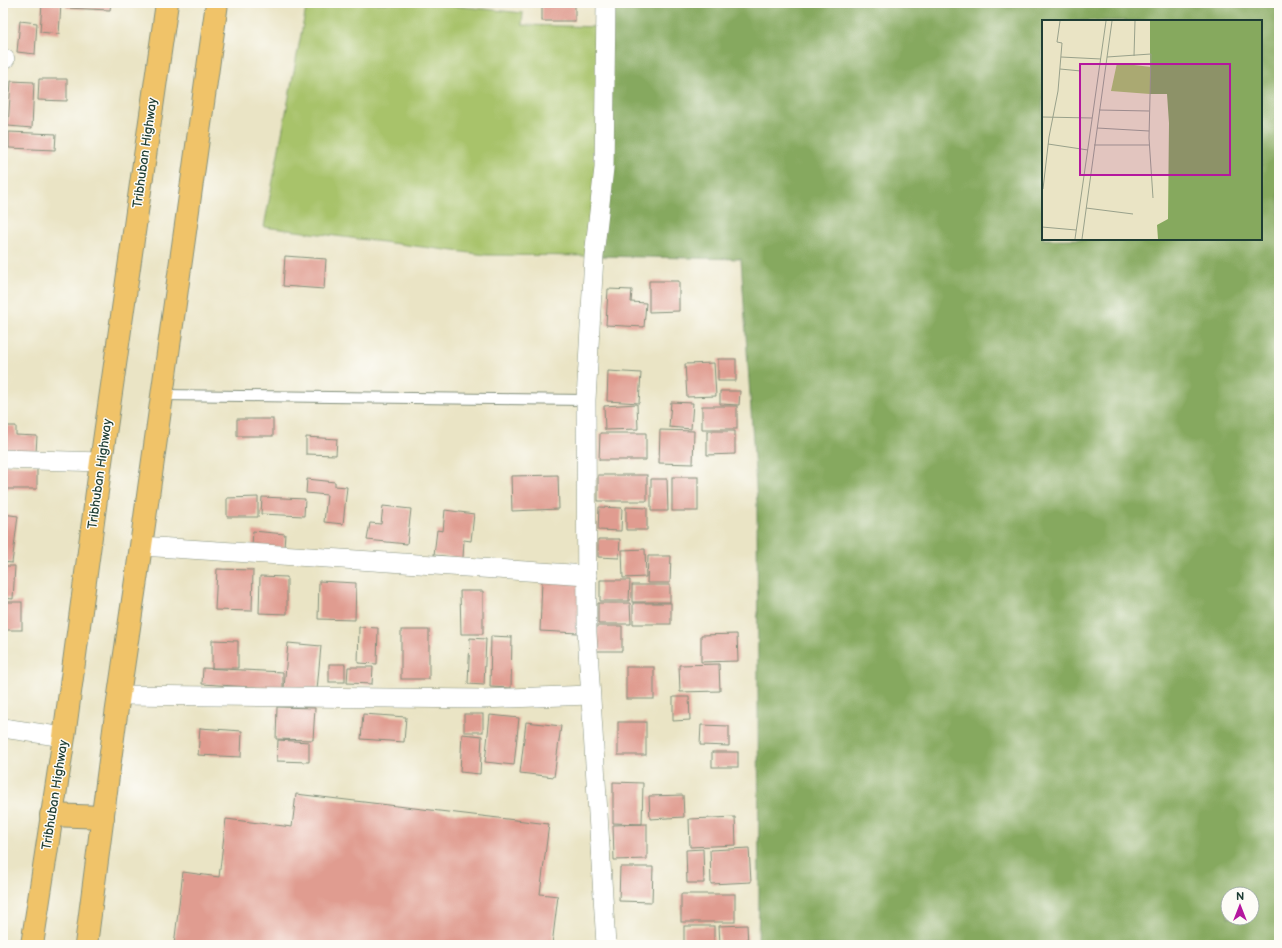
<svg xmlns="http://www.w3.org/2000/svg" width="1282" height="948" font-family="'Balsamiq Sans',sans-serif">
	<rect width="100%" height="100%" fill="#fdfcf7"/>
	<filter id="ink" filterUnits="userSpaceOnUse"><feTurbulence type="fractalNoise" baseFrequency=".025" numOctaves="2"/><feDisplacementMap in="SourceGraphic" scale="8" xChannelSelector="R" yChannelSelector="G"/><feConvolveMatrix kernelMatrix="1 2 1 2 8 2 1 2 1" color-interpolation-filters="sRGB"/></filter>
	<filter id="wash" filterUnits="userSpaceOnUse"><feTurbulence type="fractalNoise" baseFrequency=".012" numOctaves="4" result="noise"/><feDisplacementMap in="SourceGraphic" scale="16" xChannelSelector="R" yChannelSelector="G"/><feGaussianBlur stdDeviation="0.9" result="paint"/><feColorMatrix in="noise" values="0 0 0 0 0 0 0 0 0 0 0 0 0 0 0 0 0 1.4 0 .05"/><feComposite in="paint" operator="in"/></filter>
	<g filter="url(#wash)">
		<rect width="100%" height="100%" fill="#eae4c5"/>
		<polygon fill="#a8c36a" stroke="#64804f" points="307,3 425,3 523,13 522,25 605,27 594,256 486,255 264,227"/>
		<path fill="#86a95e" stroke="#527349" fill-rule="evenodd" d="M606,3H1279V945H758L759,892L757,502L741,259L594,256ZM1043,21H1261V239H1043ZM1228,894H1252V918H1228Z"/>
		<g id="blocks">
			<g fill="#e09c90">
				<polygon points="42,3 61,4 59,34 40,32"/>
				<polygon points="66,3 111,3 110,10 66,8"/>
				<rect x="542" y="3" width="33" height="18"/>
				<polygon points="20,21 37,23 35,54 17,52"/>
				<polygon points="39,79 67,79 67,101 38,100"/>
				<polygon points="11,81 34,82 32,128 8,126"/>
				<polygon points="9,132 56,134 55,150 9,148"/>
				<polygon points="285,256 326,259 324,289 283,286"/>
				<polygon points="649,281 679,281 679,311 649,312"/>
				<polygon points="608,289 632,290 631,302 646,303 644,327 606,325"/>
				<rect x="718" y="359" width="18" height="22"/>
				<polygon points="714,363 716,396 687,397 685,364"/>
				<polygon points="608,371 641,373 639,403 607,401"/>
				<polygon points="720,391 740,391 739,405 720,404"/>
				<polygon points="671,402 693,403 691,429 669,427"/>
				<polygon points="637,404 638,429 605,430 604,406"/>
				<rect x="702" y="406" width="35" height="23"/>
				<rect x="237" y="419" width="36" height="17"/>
				<polygon points="3,426 16,426 16,435 37,436 36,453 3,452"/>
				<polygon points="660,430 694,431 693,464 659,463"/>
				<polygon points="707,431 735,431 735,454 707,455"/>
				<polygon points="600,433 646,433 646,460 599,460"/>
				<polygon points="306,437 337,439 336,455 306,454"/>
				<polygon points="3,465 37,466 37,489 3,489"/>
				<polygon points="558,475 559,509 512,511 511,476"/>
				<rect x="598" y="475" width="49" height="26"/>
				<rect x="672" y="477" width="26" height="34"/>
				<polygon points="307,479 335,482 335,486 347,487 343,524 324,522 327,495 306,493"/>
				<polygon points="651,479 667,479 668,511 651,511"/>
				<polygon points="258,497 258,517 227,517 227,498"/>
				<polygon points="262,497 305,499 304,516 261,514"/>
				<polygon points="383,506 411,509 407,544 367,540 370,523 381,524"/>
				<polygon points="599,507 622,508 621,531 598,530"/>
				<polygon points="626,507 647,508 647,530 626,530"/>
				<polygon points="445,510 474,514 471,541 464,540 463,558 434,555 437,530 443,531"/>
				<polygon points="3,514 18,516 12,563 3,562"/>
				<polygon points="253,531 285,534 284,548 252,546"/>
				<polygon points="598,539 620,539 619,558 598,557"/>
				<polygon points="645,549 646,577 623,578 622,550"/>
				<polygon points="648,556 671,556 670,583 647,583"/>
				<polygon points="3,566 15,566 13,599 3,598"/>
				<polygon points="217,569 253,570 252,611 215,610"/>
				<polygon points="260,576 287,577 287,614 259,613"/>
				<polygon points="542,580 580,581 578,633 540,631"/>
				<polygon points="600,580 630,580 629,601 600,601"/>
				<polygon points="319,581 356,583 355,620 318,619"/>
				<rect x="632" y="585" width="38" height="17"/>
				<polygon points="460,591 483,591 483,634 461,634"/>
				<rect x="3" y="602" width="19" height="28"/>
				<polygon points="598,603 630,603 631,624 598,624"/>
				<rect x="633" y="603" width="38" height="21"/>
				<polygon points="596,626 622,626 622,651 597,651"/>
				<polygon points="359,627 378,628 377,664 358,663"/>
				<rect x="401" y="630" width="28" height="49"/>
				<polygon points="737,634 738,661 701,662 701,635"/>
				<polygon points="491,636 512,637 511,688 490,687"/>
				<polygon points="470,638 486,639 484,685 468,684"/>
				<polygon points="212,640 238,641 238,668 212,668"/>
				<polygon points="288,643 321,646 317,690 284,688"/>
				<rect x="329" y="664" width="16" height="18"/>
				<polygon points="719,664 720,691 680,692 679,665"/>
				<polygon points="348,667 373,667 372,684 347,683"/>
				<rect x="626" y="667" width="28" height="32"/>
				<polygon points="203,668 283,672 283,689 202,684"/>
				<polygon points="673,697 689,697 690,720 673,721"/>
				<polygon points="277,707 315,708 313,740 276,739"/>
				<polygon points="363,714 406,717 404,742 361,739"/>
				<rect x="464" y="714" width="19" height="18"/>
				<polygon points="490,715 519,718 514,765 485,762"/>
				<polygon points="526,722 561,726 554,777 520,773"/>
				<rect x="618" y="722" width="28" height="33"/>
				<polygon points="701,725 729,726 729,746 700,745"/>
				<polygon points="200,728 242,731 241,757 198,755"/>
				<polygon points="462,734 482,736 480,774 460,772"/>
				<polygon points="278,740 309,742 309,762 277,761"/>
				<rect x="712" y="752" width="26" height="15"/>
				<polygon points="613,782 643,783 642,824 613,823"/>
				<polygon points="296,794 549,824 540,894 558,896 552,945 174,945 183,872 219,877 226,819 292,827"/>
				<polygon points="683,795 684,817 650,819 649,796"/>
				<polygon points="735,817 736,845 690,847 689,819"/>
				<polygon points="647,824 647,859 614,860 613,825"/>
				<polygon points="749,848 751,882 711,884 710,850"/>
				<polygon points="703,849 704,883 687,883 686,850"/>
				<polygon points="620,867 653,867 652,902 619,901"/>
				<rect x="681" y="894" width="54" height="28"/>
				<polygon points="747,925 748,945 720,945 719,926"/>
				<rect x="684" y="926" width="30" height="19"/>
			</g>
		</g>
	</g>
	<g filter="url(#ink)">
		<use href="#blocks" fill-opacity="0" stroke="#84907c" stroke-width="1"/>
		<g fill="none" stroke-linecap="round" stroke-linejoin="round">
			<g stroke="#84907c" stroke-width="12">
				<polyline id="lane" points="163,395 586,400"/>
			</g>
			<g stroke="#84907c" stroke-width="20">
				<g id="street">
					<polyline points="606,3 604,168 594,256 586,400 587,633 606,945"/>
					<polyline points="3,59 5,59"/>
					<polyline points="3,459 101,462"/>
					<polyline points="141,546 587,575"/>
					<polyline points="120,695 482,699 590,695"/>
					<polyline points="3,728 64,737"/>
				</g>
			</g>
			<g stroke="#84907c" stroke-width="24">
				<g id="highway">
					<polyline points="51,815 103,817"/>
					<polyline points="32,945 64,737 101,462 167,3"/>
					<polyline points="86,945 115,722 141,546 217,3"/>
				</g>
			</g>
			<use href="#lane" stroke="#fff" stroke-width="10"/>
			<use href="#street" stroke="#fff" stroke-width="19"/>
			<use href="#highway" stroke="#f0c369" stroke-width="22"/>
		</g>
	</g>
	<g text-anchor="middle" dominant-baseline="central" stroke-width="3" stroke-linejoin="round" paint-order="stroke">
		<g font-size="13" fill="#1f3d34" stroke="#fdfcf7">
			<text transform="translate(145 153) rotate(-82)">Tribhuban Highway</text>
			<text transform="translate(100 474) rotate(-82)">Tribhuban Highway</text>
			<text transform="translate(55 795) rotate(-81)">Tribhuban Highway</text>
		</g>
	</g>
	<g transform="translate(1042 20)">
		<rect width="220" height="220" fill="#eae4c5"/>
		<path d="M75,43L109,47L108,74L69,71Z" fill="#a8c36a"/>
		<path d="M108,1H220V219H116L115,205L126,199L127,103L125,74H108Z" fill="#86a95e"/>
		<path fill="none" stroke="#99a18b" stroke-width="1" d="M92,36L93,1M19,37L59,39M65,37L109,34L107,118L111,178M18,49L39,51M57,90L107,91M0,97L50,98M55,108L107,111M6,124L46,130M52,125H107M1,169L7,117L16,71L20,23L15,22L18,1M44,188L91,194M0,207L34,210M33,219L64,1M40,219L70,1"/>
		<path fill="#b5179e" fill-opacity="0.15" stroke="#b5179e" stroke-width="2" d="M38,44H188V155H38Z"/>
		<rect width="220" height="220" fill="none" stroke="#1f3d34" stroke-width="2"/>
	</g>
	<rect width="1282" height="948" fill="none" stroke="#fdfcf7" stroke-width="16"/>
	<g transform="translate(1240 906)"><circle r="19" fill="#fdfcf7" stroke="#a4b0a9"/>
	<path d="M0-3L7 15L0 10L-7 15Z" fill="#b5179e"/>
	<text y="-6" font-size="11" font-weight="bold" text-anchor="middle" fill="#1f3d34">N</text>
	</g>
</svg>
